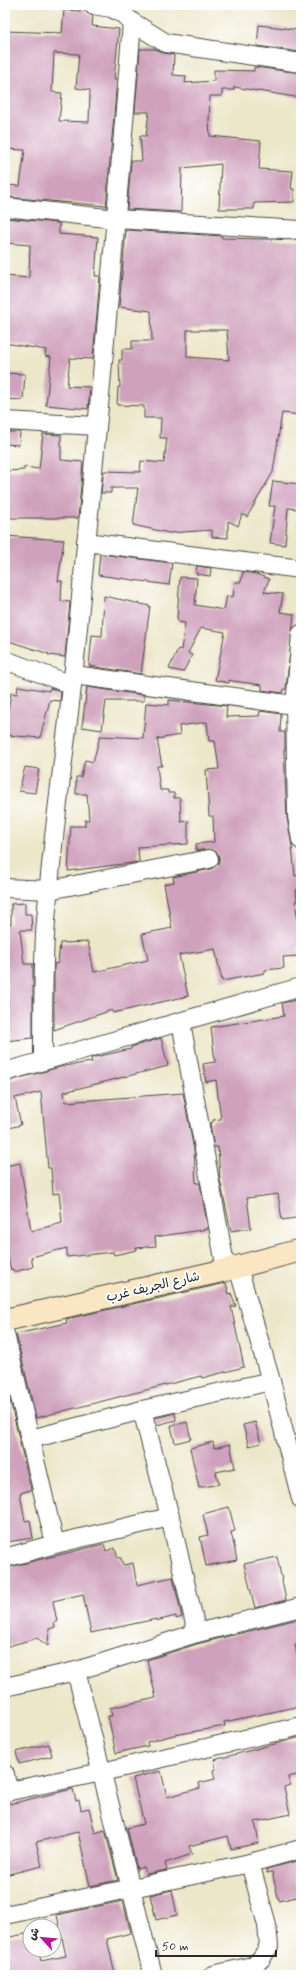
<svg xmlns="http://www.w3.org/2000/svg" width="306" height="1980" font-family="Mynerve,'Playpen Sans Arabic',sans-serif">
	<rect width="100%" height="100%" fill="#fff"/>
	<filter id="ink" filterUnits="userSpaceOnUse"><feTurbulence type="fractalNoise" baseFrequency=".025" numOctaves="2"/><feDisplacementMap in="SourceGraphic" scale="8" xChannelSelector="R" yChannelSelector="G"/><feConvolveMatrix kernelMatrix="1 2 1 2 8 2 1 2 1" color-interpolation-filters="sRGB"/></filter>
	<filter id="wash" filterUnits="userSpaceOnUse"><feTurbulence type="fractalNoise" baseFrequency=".012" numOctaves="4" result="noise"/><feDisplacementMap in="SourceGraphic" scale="16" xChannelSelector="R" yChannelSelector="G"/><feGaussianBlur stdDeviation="0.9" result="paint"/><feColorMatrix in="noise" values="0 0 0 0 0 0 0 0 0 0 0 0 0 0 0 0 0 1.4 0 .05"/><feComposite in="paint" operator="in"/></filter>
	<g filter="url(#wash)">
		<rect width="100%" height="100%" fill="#ede7ca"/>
		<g id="blocks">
			<g fill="#cfa1bc" fill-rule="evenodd">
				<path d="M80,7H83L87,13L93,16L92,26L119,29L114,79H117L106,206L5,197V185L20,186L25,150L5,149V31L62,33L64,10L80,11ZM54,53L79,54L76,88L90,90L89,122L59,121L62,93L52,92Z"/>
				<polygon points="259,25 301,30 301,52 257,46"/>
				<polygon points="140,49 156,49 164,53 174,55 173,75 186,76 185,83 214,81 214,70 254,71 254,67 301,73 301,98 234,87 234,90 222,90 222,96 210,96 209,121 210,136 261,141 259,169 293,171 291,189 294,189 294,202 254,203 254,209 219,209 221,164 182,168 181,212 127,209 131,161 142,161 140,136 146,136 149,112 135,112"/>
				<polygon points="5,218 59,223 59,234 98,237 95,276 100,276 93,359 70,358 67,386 90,387 88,409 46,405 51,357 45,356 46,350 5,343 5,276 29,278 30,245 5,243"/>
				<path d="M126,230L222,236V238L301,240V415L282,413L273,472L247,517L242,514L238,526L228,521V538L212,537V530L169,533L133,525L138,488H111V493H101L104,471L140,472L141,461L164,463L167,438H160L161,418H144V406L117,405L118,387H120L119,360H122V349H132V341H152L151,311L119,307ZM187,330H227L229,360L187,357Z"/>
				<polygon points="5,373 25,374 23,400 5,399"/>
				<polygon points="5,432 20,432 19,445 5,444"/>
				<polygon points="43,434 61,435 61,460 83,462 78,518 5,518 5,471 24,470 24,467 39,469"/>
				<polygon points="273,481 300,484 298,509 288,508 285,545 270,543 275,506 269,506"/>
				<polygon points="5,536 64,540 58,581 62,581 61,601 70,602 65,657 48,655 49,654 5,640"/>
				<polygon points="100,554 172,563 169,585 98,575"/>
				<polygon points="197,566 211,568 210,576 196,574"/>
				<polygon points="243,572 256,574 269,579 264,592 283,594 280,612 294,614 286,689 284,689 283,693 262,690 262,685 233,681 229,680 229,683 215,680 225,632 201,628 188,653 192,655 183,672 169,669 178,649 181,650 185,623 178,622 177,618 180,577 197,578 195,605 224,610 227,596 233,597 235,582 241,582"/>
				<polygon points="104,596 150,606 141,674 89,666 92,635 102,636"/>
				<polygon points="18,686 49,691 50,688 61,692 60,701 50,700 40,738 5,735 5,710 8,711 11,693 17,694"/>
				<polygon points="87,687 144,695 144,701 106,701 102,730 82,727"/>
				<polygon points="169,700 227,706 226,717 259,716 260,711 281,714 280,732 285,732 285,750 284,750 287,818 292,846 295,876 301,875 301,889 296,890 297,901 295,901 299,927 301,927 301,946 298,947 299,956 283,957 284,968 265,970 265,973 222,981 215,949 179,955 188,996 113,1013 112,1010 54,1030 54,964 58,963 60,943 88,942 94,972 148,960 142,934 172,928 164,884 174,882 173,877 211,869 219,863 219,857 217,852 207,849 196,851 196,844 214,842 213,816 209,816 206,770 219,769 215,741 209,741 207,722 179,726 180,735 157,739 162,766 157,766 160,790 168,790 168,793 174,793 174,798 180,798 181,822 188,821 188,844 138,847 139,862 68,871 71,826 85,826 85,820 89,820 87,794 76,794 76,777 81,777 85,760 93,762 100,736 143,738 146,703 169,705"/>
				<polygon points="25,767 39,769 35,793 19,791"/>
				<polygon points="25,903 25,914 31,914 32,930 20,930 24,964 33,964 33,1038 5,1041 5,1009 8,1008 7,983 5,983 5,924 11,924 11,904"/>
				<polygon points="301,999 301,1217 282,1220 278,1194 247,1198 251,1228 231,1231 220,1180 218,1147 214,1147 210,1123 213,1122 213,1120 221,1119 216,1080 206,1082 203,1064 215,1062 211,1027 284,1016 282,1003"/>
				<polygon points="161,1038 168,1066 64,1092 65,1102 183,1093 194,1150 196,1183 200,1183 208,1229 155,1237 156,1246 136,1248 137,1250 114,1255 113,1252 67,1257 67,1248 31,1257 33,1267 14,1272 13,1269 11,1270 5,1245 5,1166 20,1163 31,1231 62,1223 59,1193 53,1194 51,1168 48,1168 41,1092 15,1098 21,1125 5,1129 5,1082 64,1066 92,1062 91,1058 131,1049 131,1047"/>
				<polygon points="226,1283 229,1294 231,1293 236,1306 231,1307 244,1367 202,1378 201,1376 36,1418 16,1334 67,1323 66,1319"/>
				<polygon points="5,1379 31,1490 20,1493 25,1521 30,1520 33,1538 7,1542 5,1531"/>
				<polygon points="175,1413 176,1420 157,1425 155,1418"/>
				<polygon points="187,1422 191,1439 175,1443 171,1426"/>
				<polygon points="255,1422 261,1443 249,1446 243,1425"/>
				<polygon points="213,1442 214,1448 230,1444 235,1468 216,1472 219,1484 199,1488 190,1448"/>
				<polygon points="229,1507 235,1531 231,1532 237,1560 206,1566 200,1537 208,1535 203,1514"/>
				<polygon points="104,1544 106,1551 115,1548 118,1558 121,1558 123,1565 133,1563 137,1585 173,1577 182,1617 176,1619 176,1616 156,1621 156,1619 91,1633 83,1594 53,1601 57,1622 54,1622 55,1627 49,1629 48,1646 37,1638 5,1647 5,1568"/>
				<polygon points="277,1557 286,1600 255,1608 244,1564"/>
				<polygon points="298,1619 301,1643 295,1644 301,1676 301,1706 224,1722 225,1726 174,1735 147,1742 148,1746 116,1753 108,1716 112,1716 110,1708 156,1698 147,1660 197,1644"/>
				<polygon points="301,1737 301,1774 288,1777 290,1785 284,1787 290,1814 255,1822 259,1843 231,1849 228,1836 189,1846 192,1854 165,1863 167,1870 146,1874 144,1867 137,1869 127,1828 144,1824 133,1778 161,1771 167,1797 200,1788 199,1783 215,1779 213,1770 216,1769 214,1760"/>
				<polygon points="49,1744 52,1756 19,1764 16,1752"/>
				<polygon points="73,1789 76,1801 79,1800 81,1810 89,1808 95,1833 105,1830 118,1880 90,1886 78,1832 36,1842 42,1866 5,1875 5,1805"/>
				<polygon points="301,1860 301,1896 279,1901 272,1872 267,1873 266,1869"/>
				<polygon points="172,1890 177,1915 156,1920 150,1895"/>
				<polygon points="123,1901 131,1933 107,1939 115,1975 5,1975 5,1938 30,1933 30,1950 39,1950 41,1961 66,1956 57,1915"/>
			</g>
		</g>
	</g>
	<g filter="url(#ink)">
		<use href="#blocks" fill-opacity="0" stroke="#484743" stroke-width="1"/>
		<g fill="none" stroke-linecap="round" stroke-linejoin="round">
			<g stroke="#484743" stroke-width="20">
				<g id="street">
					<polyline points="93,5 111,8 123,14 132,22 166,43 301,63"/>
					<polyline points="5,207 116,219 301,230"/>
					<polyline points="5,421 97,426"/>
					<polyline points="86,542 301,569"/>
					<polyline points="301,634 295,706 297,816 301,840"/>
					<polyline points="5,660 72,685"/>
					<polyline points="74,675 301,706"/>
					<polyline points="5,888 49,890 209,859"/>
					<polyline points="181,1022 226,1270"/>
					<path d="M43,1061C43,1019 43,977 45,935C51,836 68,737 77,638C97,433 116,228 132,22"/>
					<polyline points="5,1072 301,987"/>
					<polyline points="238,1267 271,1381 301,1499"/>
					<polyline points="5,1334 55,1544"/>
					<polyline points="142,1410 170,1517 197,1633"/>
					<polyline points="31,1439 142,1410 271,1381"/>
					<polyline points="5,1558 55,1544 170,1517"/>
					<polyline points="76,1671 153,1975"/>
					<polyline points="5,1687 76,1671 197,1633 301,1607"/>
					<polyline points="5,1774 8,1792"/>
					<polyline points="5,1792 102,1772 301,1726"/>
					<polyline points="5,1915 250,1863 301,1849"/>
					<polyline points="213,1975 252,1966 261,1959 269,1946 267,1925 250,1863"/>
				</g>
			</g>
			<g stroke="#484743" stroke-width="24">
				<polyline id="secondary" points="5,1320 226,1270 301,1250"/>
			</g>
			<use href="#street" stroke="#fff" stroke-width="18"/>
			<use href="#secondary" stroke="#fbe6c4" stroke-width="22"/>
		</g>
	</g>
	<g text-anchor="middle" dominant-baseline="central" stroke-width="4" stroke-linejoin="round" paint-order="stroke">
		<g font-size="13" fill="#2b2b2b" stroke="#fff">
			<text transform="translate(153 1287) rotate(-13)">شارع الجريف غرب</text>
		</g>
	</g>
	<rect width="306" height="1980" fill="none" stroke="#fff" stroke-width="20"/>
	<g transform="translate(42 1938) rotate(297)"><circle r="19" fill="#ffffff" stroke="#aaaaaa"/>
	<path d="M0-3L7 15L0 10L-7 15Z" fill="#b5179e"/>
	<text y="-6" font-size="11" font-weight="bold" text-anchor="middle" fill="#2b2b2b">ش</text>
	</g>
	<path d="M156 1950v6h120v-6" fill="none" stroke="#2b2b2b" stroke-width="2"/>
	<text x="162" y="1950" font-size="12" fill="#2b2b2b" stroke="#ffffff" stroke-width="3" paint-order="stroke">50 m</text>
</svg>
